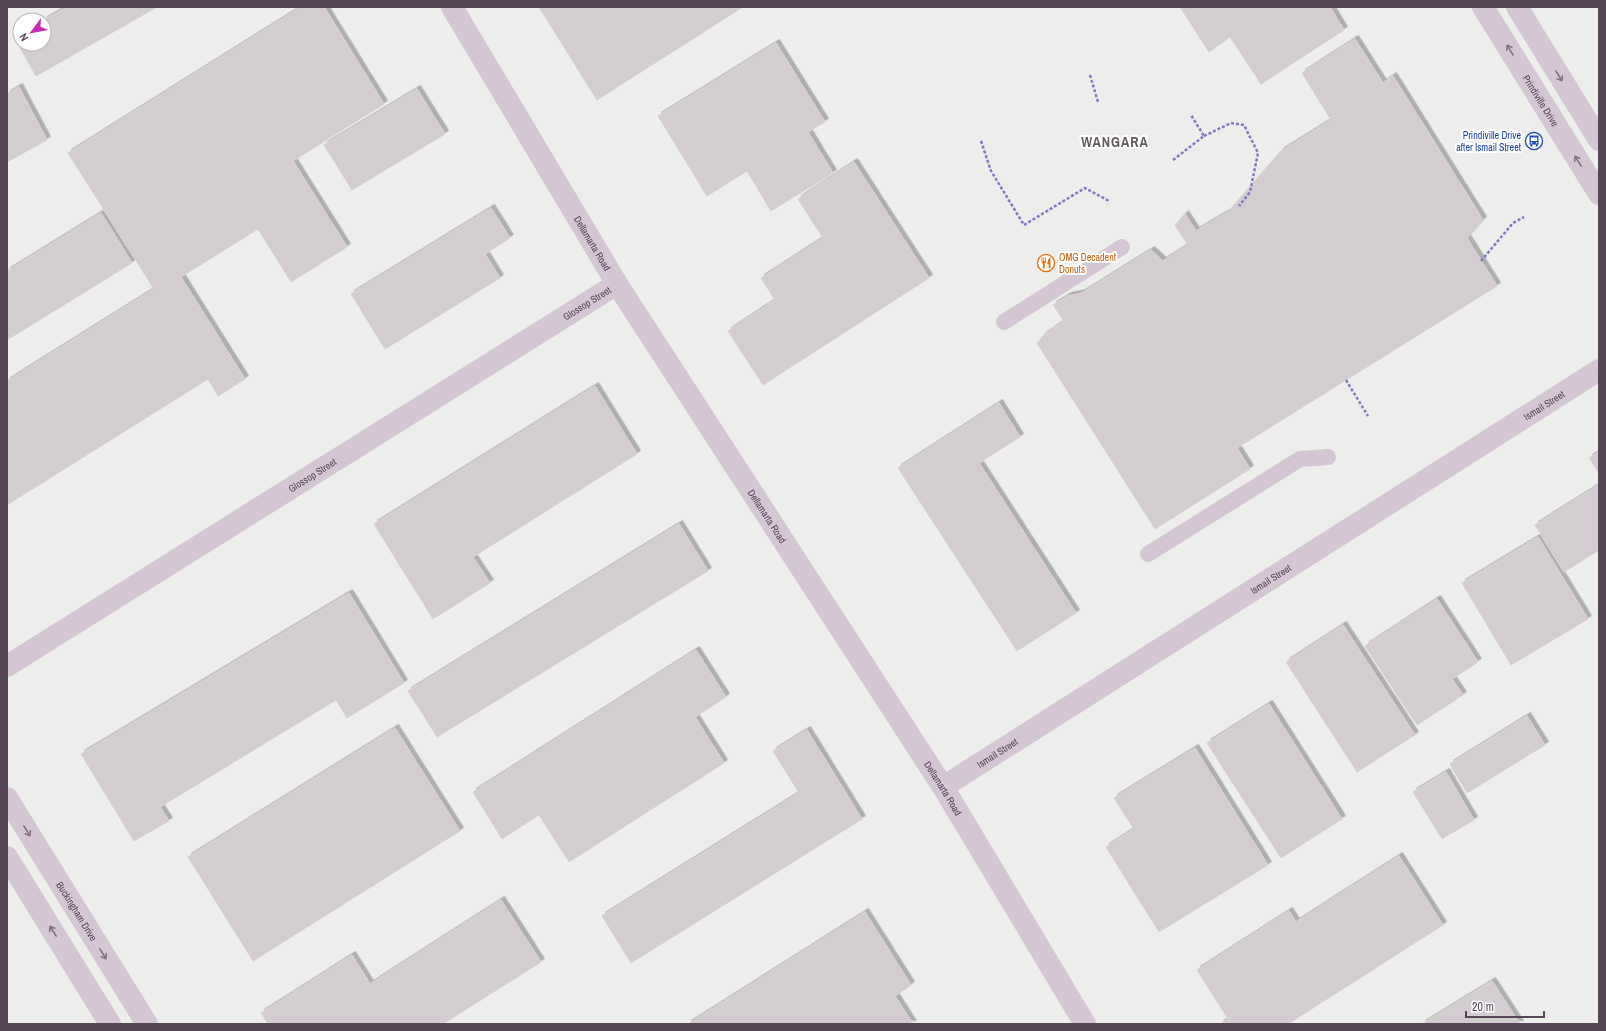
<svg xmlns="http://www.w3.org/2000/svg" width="1606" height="1031" font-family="'Archivo Narrow',sans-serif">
	<defs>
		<filter id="shadow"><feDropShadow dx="3.5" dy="-3.5" stdDeviation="0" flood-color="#0004"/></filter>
	</defs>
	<rect width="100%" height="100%" fill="#edeeec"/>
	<g fill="#d3ccd1" stroke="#d7d0d5" filter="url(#shadow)">
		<polygon points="67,7 157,7 36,76 14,37 20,33 20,44 44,44 44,20"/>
		<polygon points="301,7 324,7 384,104 293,161 347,247 291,282 258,229 181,277 245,379 218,396 208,379 7,505 7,381 154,289 68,153"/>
		<polygon points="539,7 743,7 597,100"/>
		<polygon points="1180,7 1330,7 1344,30 1261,84 1230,37 1209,52"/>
		<polygon points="1355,39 1383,83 1393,76 1483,220 1467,238 1497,286 1237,448 1250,469 1155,529 1037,343 1044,335 1064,321 1053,305 1068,296 1082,293 1151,250 1163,261 1188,245 1175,225 1185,214 1196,231 1228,212 1281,151 1331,120 1302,73"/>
		<polygon points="776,43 825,122 808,132 833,173 771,211 747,171 707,196 658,116"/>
		<polygon points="19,87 47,140 7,162 7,94"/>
		<polygon points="417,89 445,134 352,190 324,145"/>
		<polygon points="854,162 929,278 763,385 728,331 775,300 761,278 823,238 798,199"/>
		<polygon points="491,208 510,238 485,254 500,278 385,349 351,294"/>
		<polygon points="101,213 132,263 7,340 7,271"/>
		<polygon points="595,386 637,454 473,557 490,583 433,619 374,524"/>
		<polygon points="999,403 1020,437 979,463 1076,613 1017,651 898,468"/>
		<polygon points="1599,452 1599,473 1589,458"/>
		<polygon points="1599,485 1599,550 1564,572 1535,525"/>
		<polygon points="679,524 708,571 437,737 408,691"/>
		<polygon points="1538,537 1588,619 1511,665 1462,583"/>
		<polygon points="349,593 404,683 347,718 336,700 160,807 169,821 134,841 81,754"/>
		<polygon points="1437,599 1478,662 1452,679 1463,695 1417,725 1365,646"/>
		<polygon points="1343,625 1415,735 1357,772 1286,662"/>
		<polygon points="696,650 726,697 695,717 724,763 569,862 539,815 502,839 473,792"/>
		<polygon points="1269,704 1342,819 1281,858 1207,743"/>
		<polygon points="1527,716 1545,745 1467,793 1450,764"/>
		<polygon points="395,728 460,831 253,961 188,857"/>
		<polygon points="807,730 862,819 631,963 602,916 799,793 773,751"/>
		<polygon points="1195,748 1268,865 1159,932 1106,847 1134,829 1114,798"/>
		<polygon points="1446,772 1474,820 1442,839 1413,792"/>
		<polygon points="1399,856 1443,925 1288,1024 1220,1024 1228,1019 1197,970 1289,911 1296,922"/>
		<polygon points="501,900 541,962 443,1024 268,1024 261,1013 352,955 370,984"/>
		<polygon points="865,912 911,985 895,996 913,1024 688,1024"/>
		<polygon points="1492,981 1520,1024 1422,1024"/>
	</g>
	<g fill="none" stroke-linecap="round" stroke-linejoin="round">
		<g stroke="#8179c3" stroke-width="2.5" stroke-dasharray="3 2" stroke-linecap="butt">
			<polyline points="1090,75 1098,102"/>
			<polyline points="1204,136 1231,123 1244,125 1258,153 1250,192 1239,206"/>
			<polyline points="981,141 991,171 1024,225 1085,188 1109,201"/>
			<polyline points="1173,160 1204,136 1191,115"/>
			<polyline points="1481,261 1513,223 1524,217"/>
			<polyline points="1346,380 1368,416"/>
		</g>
		<g stroke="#d5c6d4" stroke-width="16">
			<polyline points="1004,322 1122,247"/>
			<polyline points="1148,554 1300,459 1328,457"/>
		</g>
		<g stroke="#d5c6d4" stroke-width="22">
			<path id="s1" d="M452,7L617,284L943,787L1085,1024"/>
			<path id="s2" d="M7,666L617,284"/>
			<path id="s3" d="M943,787L1599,370"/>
		</g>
		<g stroke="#d5c6d4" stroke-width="22">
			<path id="s4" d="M1483,7L1599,194"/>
			<polyline points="1517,7 1599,140"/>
			<path id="s5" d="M7,798L147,1024"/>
			<polyline points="7,857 110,1024"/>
		</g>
	</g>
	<defs><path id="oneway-shaft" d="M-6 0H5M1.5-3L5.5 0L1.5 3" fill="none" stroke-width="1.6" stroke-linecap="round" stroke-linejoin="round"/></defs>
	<g stroke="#837382">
		<use href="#oneway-shaft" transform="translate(1510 50) rotate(-121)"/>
		<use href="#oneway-shaft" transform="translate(1559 76) rotate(58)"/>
		<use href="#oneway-shaft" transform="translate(1578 161) rotate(-122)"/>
		<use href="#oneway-shaft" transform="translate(27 831) rotate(58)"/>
		<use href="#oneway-shaft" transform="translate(53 931) rotate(-122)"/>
		<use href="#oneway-shaft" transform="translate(103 954) rotate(58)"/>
	</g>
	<defs>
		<g id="bus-ring" transform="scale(0.9)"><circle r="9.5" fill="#fff" stroke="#1a4fb4" stroke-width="1.5"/><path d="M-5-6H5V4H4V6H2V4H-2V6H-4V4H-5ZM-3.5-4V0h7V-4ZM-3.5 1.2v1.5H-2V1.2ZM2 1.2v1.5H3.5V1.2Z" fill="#1a4fb4"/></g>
		<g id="restaurant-ring" transform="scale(0.9)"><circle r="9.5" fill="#fff" stroke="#e8710a" stroke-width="1.5"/><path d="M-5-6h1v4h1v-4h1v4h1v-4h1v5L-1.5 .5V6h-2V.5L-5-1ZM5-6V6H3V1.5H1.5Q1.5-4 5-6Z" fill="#e8710a"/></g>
	</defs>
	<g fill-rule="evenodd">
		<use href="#bus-ring" x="1534" y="141"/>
		<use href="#restaurant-ring" x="1046" y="263"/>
	</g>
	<g text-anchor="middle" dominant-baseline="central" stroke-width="4" stroke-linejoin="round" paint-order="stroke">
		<g font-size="10" fill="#574656" stroke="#fff">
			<text stroke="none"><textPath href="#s4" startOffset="110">Prindiville Drive</textPath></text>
			<text stroke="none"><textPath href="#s1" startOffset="275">Dellamarta Road</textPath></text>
			<text stroke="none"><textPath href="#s2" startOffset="684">Glossop Street</textPath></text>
			<text stroke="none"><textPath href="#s3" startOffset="712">Ismail Street</textPath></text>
			<text stroke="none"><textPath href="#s2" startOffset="360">Glossop Street</textPath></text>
			<text stroke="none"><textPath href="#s1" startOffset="599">Dellamarta Road</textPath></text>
			<text stroke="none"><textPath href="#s3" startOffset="388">Ismail Street</textPath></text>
			<text stroke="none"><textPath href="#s3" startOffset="64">Ismail Street</textPath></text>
			<text stroke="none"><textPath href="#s1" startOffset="923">Dellamarta Road</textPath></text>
			<text stroke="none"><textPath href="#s5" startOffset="133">Buckingham Drive</textPath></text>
		</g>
		<g font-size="10" fill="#164399" stroke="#fff" text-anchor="end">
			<text x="1521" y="135">Prindiville Drive<tspan x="1521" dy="12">after Ismail Street</tspan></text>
		</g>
		<g font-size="10" fill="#c56008" stroke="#fff" text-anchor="start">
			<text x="1059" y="257">OMG Decadent<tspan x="1059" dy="12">Donuts</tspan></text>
		</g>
		<g font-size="14" font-weight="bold" letter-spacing="1" fill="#60595f" stroke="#fff">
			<text x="1115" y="142">WANGARA</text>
		</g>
	</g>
	<rect width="1606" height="1031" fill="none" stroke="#574656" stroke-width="16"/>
	<g transform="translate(32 32) rotate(238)"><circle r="19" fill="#ffffff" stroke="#bcb5bb"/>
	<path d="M0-3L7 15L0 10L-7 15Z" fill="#c92bb0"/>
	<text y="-6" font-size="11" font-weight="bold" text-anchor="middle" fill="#574656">N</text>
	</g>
	<path d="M1466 1011v6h78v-6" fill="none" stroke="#574656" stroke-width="2"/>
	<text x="1472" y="1011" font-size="12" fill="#574656" stroke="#ffffff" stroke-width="3" paint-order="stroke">20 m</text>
</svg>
